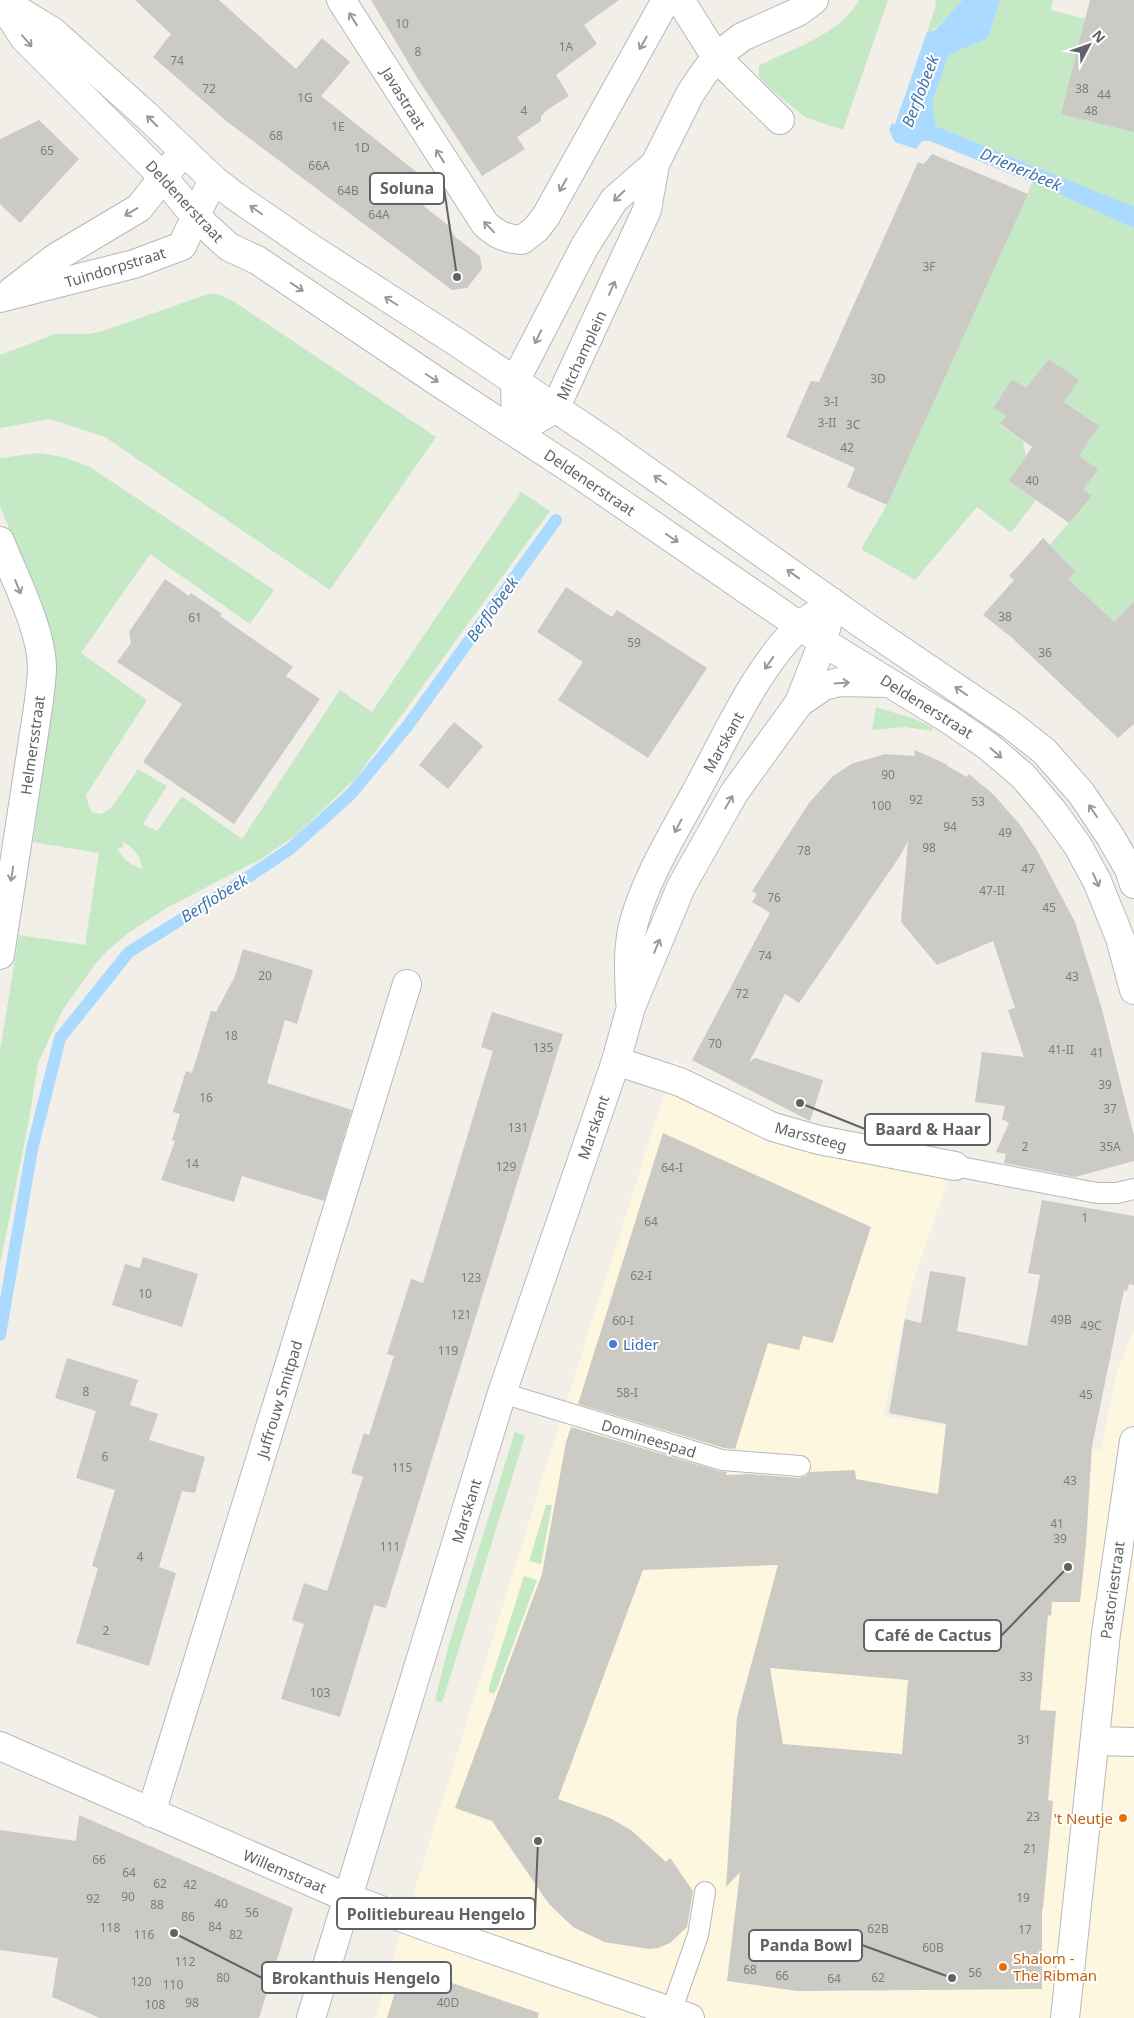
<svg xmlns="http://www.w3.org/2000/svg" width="1134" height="2018" font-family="'Noto Sans',sans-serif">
	<rect width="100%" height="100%" fill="#f1efe8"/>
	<polygon fill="#fef7e0" points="675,1061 780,1114 836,1133 955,1157 911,1288 883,1416 1101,1450 1117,1371 1134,1329 1134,2018 375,2018 560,1422"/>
	<g fill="#c5e8c5" fill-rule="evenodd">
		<path d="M859,0H888L843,130L805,117L773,91L759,77V66C792,48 840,35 859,0Z"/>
		<polygon points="935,0 965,0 930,33 927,32 936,6"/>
		<polygon points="1000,0 1053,0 1051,10 1086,19 1134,131 1134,601 1114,622 1063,583 1076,570 1050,545 1092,496 1083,490 1097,469 1082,458 1066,458 1087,444 1099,426 1064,402 1079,380 1049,359 1026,388 1012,379 993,406 1006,416 1000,425 1023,441 1026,456 1009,481 1036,500 1014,529 1010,532 977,507 915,580 861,549 887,505 1039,168 936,126 932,103 949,55 988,38"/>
		<polygon points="208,294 217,294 233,301 436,437 330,590 105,437 50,419 0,428 0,355 55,334 88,334 103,331"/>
		<path d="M39,453L63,457L90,467L274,590L250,624L150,554L81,653L147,700L86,795L88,804L92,812L101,814L112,807L138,769L167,786L143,824L157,831L182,796L242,839L340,690L372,712L521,492L550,511L356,778L297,834L263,858L168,907L127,934L107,951L95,964L62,1011L38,1063L29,1120L0,1264V1051L19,935L85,945L99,853L33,842L55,686V658L48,623L0,506V458ZM122,841C135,848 139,855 143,869C130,865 124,860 117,849L124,847Z"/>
		<polygon points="876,707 915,719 933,728 932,731 905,727 872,730"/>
		<polygon points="515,1432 525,1436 442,1703 435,1700 450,1641"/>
		<polygon points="546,1505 552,1505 541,1564 529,1561"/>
		<polygon points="524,1576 537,1580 496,1691 493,1694 489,1692 489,1687"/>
	</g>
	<polygon fill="#aadaff" points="963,0 1000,0 988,38 949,55 932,103 936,126 1134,207 1134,228 1055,192 930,141 922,141 916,149 895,142 889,130 892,123 895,124 927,32 934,31"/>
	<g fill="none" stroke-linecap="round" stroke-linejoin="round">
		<polyline stroke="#aadaff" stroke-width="12" points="0,1335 32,1149 60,1038 129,952 227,891 290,849 351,794 409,724 556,520"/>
	</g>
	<g fill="#cccac5" fill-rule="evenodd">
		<polygon points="135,0 219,0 296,69 322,38 350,62 321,96 424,178 411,196 449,226 455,237 480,256 482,269 467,288 452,290 225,120 153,57 171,34"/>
		<polygon points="371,0 619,0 584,25 597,44 556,75 569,96 547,110 541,116 541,121 517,137 525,149 482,176 418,79"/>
		<polygon points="1090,0 1134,0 1134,132 1061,114"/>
		<polygon points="39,120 79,159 20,223 0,204 0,139"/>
		<polygon points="932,154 1028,194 887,505 847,487 855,468 786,437 811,381 819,382 918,162 924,164"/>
		<polygon points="1049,359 1079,380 1064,402 1099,426 1079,456 1098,469 1083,490 1092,496 1069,523 1009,481 1032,447 1000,424 1006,416 993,407 1012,379 1026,388"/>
		<polygon points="1043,538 1076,571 1068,579 1114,622 1134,601 1134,724 1118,738 1011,637 983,615 1014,580 1009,576"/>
		<polygon points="165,579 189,596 191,593 222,614 220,616 293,667 286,676 320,699 234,824 143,762 182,704 117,662 131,643 129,632"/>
		<polygon points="566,587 612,617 617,610 707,668 648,758 558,700 583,662 537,632"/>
		<polygon points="454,722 483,746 448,789 419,765"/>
		<polygon points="915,750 948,765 947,766 967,777 969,774 994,795 1021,826 1038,852 1075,922 1101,1006 1134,1136 1134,1161 1075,1177 1004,1163 1006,1154 996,1152 1009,1123 1002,1119 1005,1106 975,1102 982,1052 1024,1057 1008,1010 1015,1008 993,941 937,965 901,922 908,841 900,856 799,1003 785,994 749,1062 755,1058 823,1080 810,1121 692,1060 770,913 752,902 757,894 752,891 809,803 832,777 851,764 885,754 914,756"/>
		<polygon points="243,949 313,970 297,1024 285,1020 267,1083 352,1110 324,1201 242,1176 234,1202 161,1180 175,1141 172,1140 180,1114 173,1112 186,1071 192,1073 211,1011 216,1012 235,976"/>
		<polygon points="492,1012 563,1034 386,1608 374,1605 340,1717 281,1699 304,1624 292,1620 304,1583 327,1591 363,1477 351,1473 364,1433 369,1435 394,1356 387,1354 400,1314 411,1279 423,1283 493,1051 481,1047"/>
		<polygon points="663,1133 871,1227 833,1343 803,1336 799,1350 768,1343 735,1449 724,1448 578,1404"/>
		<path d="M1042,1200L1134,1216V1285L1129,1284L1127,1291L1124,1290L1092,1446L1086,1544L1080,1602H1052L1051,1616L1048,1615L1040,1710L1056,1711L1048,1800L1053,1801L1043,1908L1042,1909V1989L797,1991L727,1981L740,1872L726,1887L737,1717L778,1565L643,1570L558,1799L610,1818L631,1830L666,1862L670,1858L693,1891L687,1927L670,1943L658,1948L649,1949L604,1942L573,1927L549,1904L492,1821L455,1808L542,1574L566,1442L571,1427L719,1471L727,1472L726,1475L749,1474L799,1478L806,1476L810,1472L855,1470L856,1479L938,1494L946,1424L889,1413L905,1319L921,1323L930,1271L966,1277L957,1331L1027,1346L1040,1275L1028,1273ZM770,1668L908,1680L902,1754L783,1744Z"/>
		<polygon points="143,1257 198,1274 182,1327 112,1305 125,1264 140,1268"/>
		<polygon points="67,1358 138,1380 130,1405 158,1414 149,1440 205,1457 195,1493 182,1491 159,1567 176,1573 149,1666 76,1643 98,1568 92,1566 115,1490 76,1478 96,1411 55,1398"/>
		<polygon points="79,1815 293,1908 259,2018 100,2018 52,1997 58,1958 0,1950 0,1830 76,1841"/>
		<polygon points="403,1966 539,2013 538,2018 387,2018"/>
	</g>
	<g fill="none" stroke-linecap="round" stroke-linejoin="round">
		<g stroke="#b5b8bc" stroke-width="22">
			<g id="lane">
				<polyline points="955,1166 1097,1193 1117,1193 1134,1189"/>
				<polyline points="502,1393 722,1460 800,1466"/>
				<polyline points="671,2012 698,1935 705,1892"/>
			</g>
		</g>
		<g stroke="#b5b8bc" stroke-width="30">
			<g id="street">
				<path d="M341,0L485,224C497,235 506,239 522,240L536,229L546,216L666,0"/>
				<polyline points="680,0 716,57 780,120"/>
				<polyline points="655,164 614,200 585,246 542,329 515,381 516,431 555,409 647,210 655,164 690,94 702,76 716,57 742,37 798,12 814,0"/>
				<polyline points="12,291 55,258 139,208 183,152"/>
				<polyline points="0,298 134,264 182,246 213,179"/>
				<path d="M0,541C14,577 41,628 42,666C42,678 40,690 39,701L0,955"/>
				<polyline points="616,1061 680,1082 773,1127 819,1140 955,1166"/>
				<polyline points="1095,1741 1134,1742"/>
				<polyline points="0,1746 348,1898 433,1929 690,2018"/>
				<polyline points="151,1813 407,984"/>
				<polyline points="1065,2018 1106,1633 1134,1441"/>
			</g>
		</g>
		<g stroke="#b6babf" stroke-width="30">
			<g id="secondary">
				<polyline points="0,1 25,39 162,176 195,216 229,247 257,260 435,380 583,477 823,642 950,720 989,747 1023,776 1052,810 1078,846 1097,881 1120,938 1134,990"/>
				<polyline points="4,2 52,31 147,116 213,179 235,196 309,247 455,341 603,440 865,626 1011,725 1044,751 1081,793 1110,836 1129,869 1134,884"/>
				<polyline points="799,703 824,686 839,682 889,683"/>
				<path d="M630,1001C629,974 627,948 634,922C647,875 675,831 698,788C726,737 765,648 813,616"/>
				<polyline points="311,2018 502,1393 616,1061 631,1007 681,887 734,793 799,703 823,642 832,602"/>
			</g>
		</g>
		<use href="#lane" stroke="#fff" stroke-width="20"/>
		<use href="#street" stroke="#fff" stroke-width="28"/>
		<use href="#secondary" stroke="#fff" stroke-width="28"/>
	</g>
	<defs><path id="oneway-shaft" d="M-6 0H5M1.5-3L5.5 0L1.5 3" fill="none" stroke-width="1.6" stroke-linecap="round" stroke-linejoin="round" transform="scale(1.25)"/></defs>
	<g stroke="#979a9d">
		<use href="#oneway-shaft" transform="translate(353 19) rotate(-122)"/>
		<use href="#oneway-shaft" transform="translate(27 41) rotate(49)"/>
		<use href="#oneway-shaft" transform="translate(643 43) rotate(120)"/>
		<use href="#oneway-shaft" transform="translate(152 121) rotate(-135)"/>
		<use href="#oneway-shaft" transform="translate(440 156) rotate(-122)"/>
		<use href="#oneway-shaft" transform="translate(563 185) rotate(119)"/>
		<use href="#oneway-shaft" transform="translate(619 196) rotate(136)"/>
		<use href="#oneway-shaft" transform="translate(256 210) rotate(-145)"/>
		<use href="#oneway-shaft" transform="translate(131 212) rotate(149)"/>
		<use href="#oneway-shaft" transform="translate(489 227) rotate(-134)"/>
		<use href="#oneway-shaft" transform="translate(297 287) rotate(34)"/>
		<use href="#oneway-shaft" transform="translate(612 288) rotate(-66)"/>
		<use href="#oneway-shaft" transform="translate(391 301) rotate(-148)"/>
		<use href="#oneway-shaft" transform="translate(538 337) rotate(115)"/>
		<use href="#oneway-shaft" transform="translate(432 378) rotate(32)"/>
		<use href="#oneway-shaft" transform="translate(660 480) rotate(-145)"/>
		<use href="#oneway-shaft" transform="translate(672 538) rotate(34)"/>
		<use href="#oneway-shaft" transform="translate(793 574) rotate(-144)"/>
		<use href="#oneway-shaft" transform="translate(18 587) rotate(68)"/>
		<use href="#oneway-shaft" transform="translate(769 663) rotate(125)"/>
		<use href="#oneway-shaft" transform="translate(842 683) rotate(-4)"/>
		<use href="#oneway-shaft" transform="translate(961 691) rotate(-145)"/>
		<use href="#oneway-shaft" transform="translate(996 753) rotate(41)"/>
		<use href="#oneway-shaft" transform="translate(729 802) rotate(-60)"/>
		<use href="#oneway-shaft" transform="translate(1093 811) rotate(-124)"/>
		<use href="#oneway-shaft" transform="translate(678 826) rotate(118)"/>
		<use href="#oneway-shaft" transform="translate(12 874) rotate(99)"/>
		<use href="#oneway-shaft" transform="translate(1096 880) rotate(66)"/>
		<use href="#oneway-shaft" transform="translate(657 946) rotate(-67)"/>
	</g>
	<circle fill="#3f7fe0" stroke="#fff" stroke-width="2" cx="613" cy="1344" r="5"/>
	<g fill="#e8710a" stroke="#fff" stroke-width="2">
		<circle cx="1123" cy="1818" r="5"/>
		<circle cx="1003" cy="1967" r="5"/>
	</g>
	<g text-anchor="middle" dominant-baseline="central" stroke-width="4" stroke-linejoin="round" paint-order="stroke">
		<g font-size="12" fill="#7a7d7f">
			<text x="402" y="23">10</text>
			<text x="566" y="46">1A</text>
			<text x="418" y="51">8</text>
			<text x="177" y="60">74</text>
			<text x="209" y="88">72</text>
			<text x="1082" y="88">38</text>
			<text x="1104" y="94">44</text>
			<text x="305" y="97">1G</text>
			<text x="524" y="110">4</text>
			<text x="1091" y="110">48</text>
			<text x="338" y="126">1E</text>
			<text x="276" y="135">68</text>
			<text x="362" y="147">1D</text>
			<text x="47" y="150">65</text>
			<text x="319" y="165">66A</text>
			<text x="348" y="190">64B</text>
			<text x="379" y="214">64A</text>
			<text x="929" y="266">3F</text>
			<text x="878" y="378">3D</text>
			<text x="831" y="401">3-I</text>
			<text x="827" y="422">3-II</text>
			<text x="853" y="424">3C</text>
			<text x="847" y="447">42</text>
			<text x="1032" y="480">40</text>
			<text x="1005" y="616">38</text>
			<text x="195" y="617">61</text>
			<text x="634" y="642">59</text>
			<text x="1045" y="652">36</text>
			<text x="888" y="774">90</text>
			<text x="916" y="799">92</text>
			<text x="978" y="801">53</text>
			<text x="881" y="805">100</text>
			<text x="950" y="826">94</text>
			<text x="1005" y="832">49</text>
			<text x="929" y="847">98</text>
			<text x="804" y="850">78</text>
			<text x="1028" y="868">47</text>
			<text x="992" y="890">47-II</text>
			<text x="774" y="897">76</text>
			<text x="1049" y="907">45</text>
			<text x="765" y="955">74</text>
			<text x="265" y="975">20</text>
			<text x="1072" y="976">43</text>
			<text x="742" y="993">72</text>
			<text x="231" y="1035">18</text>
			<text x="715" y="1043">70</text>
			<text x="543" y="1047">135</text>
			<text x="1061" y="1049">41-II</text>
			<text x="1097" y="1052">41</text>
			<text x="1105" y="1084">39</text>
			<text x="206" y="1097">16</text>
			<text x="1110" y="1108">37</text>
			<text x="518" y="1127">131</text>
			<text x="1025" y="1146">2</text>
			<text x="1110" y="1146">35A</text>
			<text x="192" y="1163">14</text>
			<text x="506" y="1166">129</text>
			<text x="672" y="1167">64-I</text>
			<text x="1085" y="1217">1</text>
			<text x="651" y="1221">64</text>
			<text x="641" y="1275">62-I</text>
			<text x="471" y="1277">123</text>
			<text x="145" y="1293">10</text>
			<text x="461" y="1314">121</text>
			<text x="1061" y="1319">49B</text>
			<text x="623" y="1320">60-I</text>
			<text x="1091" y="1325">49C</text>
			<text x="448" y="1350">119</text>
			<text x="86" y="1391">8</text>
			<text x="627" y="1392">58-I</text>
			<text x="1086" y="1394">45</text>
			<text x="105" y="1456">6</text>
			<text x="402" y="1467">115</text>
			<text x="1070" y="1480">43</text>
			<text x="1057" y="1523">41</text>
			<text x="1060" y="1538">39</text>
			<text x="390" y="1546">111</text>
			<text x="140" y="1556">4</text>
			<text x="106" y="1630">2</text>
			<text x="1026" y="1676">33</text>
			<text x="320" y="1692">103</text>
			<text x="1024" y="1739">31</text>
			<text x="1033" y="1816">23</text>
			<text x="1030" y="1848">21</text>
			<text x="99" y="1859">66</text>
			<text x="129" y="1872">64</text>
			<text x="160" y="1883">62</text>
			<text x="190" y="1884">42</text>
			<text x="128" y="1896">90</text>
			<text x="1023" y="1897">19</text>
			<text x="93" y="1898">92</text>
			<text x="221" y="1903">40</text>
			<text x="157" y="1904">88</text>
			<text x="252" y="1912">56</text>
			<text x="188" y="1916">86</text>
			<text x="215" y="1926">84</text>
			<text x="110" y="1927">118</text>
			<text x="878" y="1928">62B</text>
			<text x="1025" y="1929">17</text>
			<text x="144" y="1934">116</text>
			<text x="236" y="1934">82</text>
			<text x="933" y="1947">60B</text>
			<text x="185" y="1961">112</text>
			<text x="750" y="1969">68</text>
			<text x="975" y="1972">56</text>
			<text x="782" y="1975">66</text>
			<text x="223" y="1977">80</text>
			<text x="878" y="1977">62</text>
			<text x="834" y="1978">64</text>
			<text x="141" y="1981">120</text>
			<text x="173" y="1984">110</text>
			<text x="192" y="2002">98</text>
			<text x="448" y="2002">40D</text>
			<text x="155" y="2004">108</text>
		</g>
		<g font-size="15" fill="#5f6368" stroke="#fff">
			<text transform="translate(404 98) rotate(58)">Javastraat</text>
			<text transform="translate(185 201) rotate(47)">Deldenerstraat</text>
			<text transform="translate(115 267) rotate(-17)">Tuindorpstraat</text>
			<text transform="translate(581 355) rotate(-65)">Mitchamplein</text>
			<text transform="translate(590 482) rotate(34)">Deldenerstraat</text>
			<text transform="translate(927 706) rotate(32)">Deldenerstraat</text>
			<text transform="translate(723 742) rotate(-61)">Marskant</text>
			<text transform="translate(32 745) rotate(-82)">Helmersstraat</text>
			<text transform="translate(593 1127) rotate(-71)">Marskant</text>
			<text transform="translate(811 1136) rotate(15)">Marssteeg</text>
			<text transform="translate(279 1399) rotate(-73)">Juffrouw Smitpad</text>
			<text transform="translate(649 1438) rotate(17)">Domineespad</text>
			<text transform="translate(466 1511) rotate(-73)">Marskant</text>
			<text transform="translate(1112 1590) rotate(-82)">Pastoriestraat</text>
			<text transform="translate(285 1871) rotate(23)">Willemstraat</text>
		</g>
		<g font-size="15" fill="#366cbe" stroke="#fff" text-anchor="start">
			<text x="623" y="1344">Lider</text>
		</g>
		<g font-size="15" fill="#c56008" stroke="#fff" text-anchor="end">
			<text x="1113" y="1818">'t Neutje</text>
			<text x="1013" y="1958" text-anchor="start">Shalom -<tspan x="1013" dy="17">The Ribman</tspan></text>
		</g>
		<g font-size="16" font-style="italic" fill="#4174aa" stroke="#fff">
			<text transform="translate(920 91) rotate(-69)">Berflobeek</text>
			<text transform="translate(1021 169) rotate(23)">Drienerbeek</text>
			<text transform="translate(492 609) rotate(-54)">Berflobeek</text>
			<text transform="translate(214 898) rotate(-32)">Berflobeek</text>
		</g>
	</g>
	<path fill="none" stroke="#5f6368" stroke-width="2" d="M457 277L444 188M800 1103L865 1129M1068 1567L1001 1636M538 1841L535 1914M952 1978L862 1945M174 1933L262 1978"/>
	<g fill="#5f6368" stroke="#fff" stroke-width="2">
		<circle cx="457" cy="277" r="5"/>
		<circle cx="800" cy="1103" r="5"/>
		<circle cx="1068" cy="1567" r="5"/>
		<circle cx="538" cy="1841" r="5"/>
		<circle cx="952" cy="1978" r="5"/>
		<circle cx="174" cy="1933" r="5"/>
	</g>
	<g fill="#fff" stroke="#5f6368" stroke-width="2">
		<rect x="370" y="173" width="74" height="31" rx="5"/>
		<rect x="865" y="1114" width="125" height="31" rx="5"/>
		<rect x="864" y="1620" width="137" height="31" rx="5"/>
		<rect x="337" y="1898" width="198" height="31" rx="5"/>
		<rect x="749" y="1930" width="113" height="31" rx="5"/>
		<rect x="262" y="1962" width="189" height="31" rx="5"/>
	</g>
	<g font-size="16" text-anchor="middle" font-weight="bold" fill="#5f6368">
		<text x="407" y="194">Soluna</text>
		<text x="928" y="1135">Baard &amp; Haar</text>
		<text x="933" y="1641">Café de Cactus</text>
		<text x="436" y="1920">Politiebureau Hengelo</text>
		<text x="806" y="1951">Panda Bowl</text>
		<text x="356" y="1984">Brokanthuis Hengelo</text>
	</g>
	<g transform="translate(1089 45) rotate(49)" stroke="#ffffff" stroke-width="4" paint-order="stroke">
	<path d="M0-4L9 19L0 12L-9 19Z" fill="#5f6368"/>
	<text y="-8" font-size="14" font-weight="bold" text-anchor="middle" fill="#5f6368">N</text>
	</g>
</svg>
